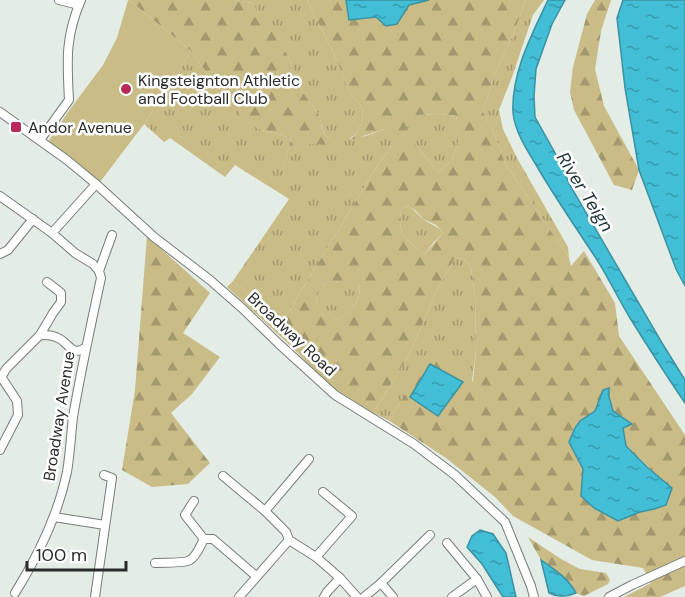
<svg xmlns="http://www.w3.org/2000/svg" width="685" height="597" font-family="'DM Sans',sans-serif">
	<defs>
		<pattern id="grass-tufts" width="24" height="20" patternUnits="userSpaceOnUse" patternTransform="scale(1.5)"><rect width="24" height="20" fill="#cabc87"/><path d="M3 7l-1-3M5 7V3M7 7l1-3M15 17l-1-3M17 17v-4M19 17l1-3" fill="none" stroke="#a4996e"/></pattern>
		<pattern id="forest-firs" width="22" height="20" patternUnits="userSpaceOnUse" patternTransform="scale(1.5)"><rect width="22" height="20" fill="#cabc87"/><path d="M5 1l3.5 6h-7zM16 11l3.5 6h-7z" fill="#a4996e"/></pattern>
		<pattern id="water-ripples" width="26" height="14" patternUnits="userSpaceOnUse" patternTransform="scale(1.5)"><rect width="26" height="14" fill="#42bed6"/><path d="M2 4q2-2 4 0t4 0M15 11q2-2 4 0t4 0" fill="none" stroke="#379bae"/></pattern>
	</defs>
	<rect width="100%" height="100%" fill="#e4ece6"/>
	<g fill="url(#grass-tufts)">
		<polygon points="235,0 307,0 335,56 350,93 362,107 363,120 356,134 349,139 366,136 385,129 403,135 413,115 440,114 456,116 460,136 452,161 438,172 416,145 393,145 379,163 286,316 260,302 233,281 289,199 235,165 225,177 170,138 164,142 144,124 191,51 207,73 202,99 208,105 230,94 243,96 261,130 279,134 291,139 284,166 299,144 339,144 324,134 319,115 297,84 289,58 252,3"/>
		<polygon points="526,0 544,0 533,15 512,77 499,110 503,129 517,158 568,247 569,258 505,163 493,131 483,112 495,73 513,35"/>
		<path d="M408,206C414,209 417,214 423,219C431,225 435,224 443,233L433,243L424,255L402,235L400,223L401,209Z"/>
		<polygon points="463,258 471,267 475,298 476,352 472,381 400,403 388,420 373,413 408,357 437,290 454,259"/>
		<path d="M332,281L359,283C363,296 352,312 341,317C337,320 331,320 326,322C316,305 308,290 332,281Z"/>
	</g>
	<g fill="url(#forest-firs)" fill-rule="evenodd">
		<polygon points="129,0 235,0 252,3 270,26 289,58 297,84 319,115 324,134 341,145 299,144 283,169 291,139 279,134 261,130 238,119 243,96 230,94 214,108 201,99 207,73 191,51"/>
		<path d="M307,0H346L349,20L376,17L397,24L409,5L429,0H526L513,35L495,73L483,112L493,131L505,163L569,258L571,266L584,251L615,303L619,336L685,435V586L660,597H624L651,583L643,568L592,560L513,516L495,497L446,458L388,420L400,403L428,356L473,381L476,352L475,298L471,267L463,258L454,259L437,290L408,357L373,413L327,384L293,348L227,287L233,281L260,302L286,316L379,163L393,145L410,142L416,145L438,172L452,161L460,136L456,116L440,114L414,115L403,135L390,136L385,129L348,141L356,134L363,120L362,107L350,93L335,56ZM408,206L415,210L423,219L436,225L443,233L424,255L402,235L400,223L401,209ZM332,281L359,284C363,296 352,312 341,317C337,320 331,320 326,321C316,305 308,290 332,281ZM609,388V397L613,411L631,424L623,428L626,446L672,489L654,509L640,512L618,521L582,481L583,469L569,442L575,428L580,421L595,411L603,390Z"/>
		<polygon points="595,0 611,0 601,31 595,69 604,106 639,170 632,190 614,185 574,110 570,92 573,67 587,14"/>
		<polygon points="147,236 210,293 183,333 220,357 192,394 171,413 210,463 188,484 152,487 122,470 135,390"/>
		<polygon points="528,537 561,559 580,569 606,573 610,580 608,584 584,596 576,593 571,584 559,573 541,560"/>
	</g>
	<polygon fill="#cabc87" points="128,0 129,0 191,51 144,124 100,182 48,142 68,112 103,65 117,38"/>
	<g fill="url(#water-ripples)" stroke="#3a92a2" stroke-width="1.5">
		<polygon points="346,0 429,0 409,5 397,24 386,26 376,17 349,20"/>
		<path d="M548,0H565L552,24L536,69L534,96L535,117L554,151L571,187L662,343L685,380V403C666,375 648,347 630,318C619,300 610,281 599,263C579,232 558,202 539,170C529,153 515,133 513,113C511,73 532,34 548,0Z"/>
		<polygon points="623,0 685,0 685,286 676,269 639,170 625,88 617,18"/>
		<polygon points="430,364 463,382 438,416 410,397"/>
		<polygon points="609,388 609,397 613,411 632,424 623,428 626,446 647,467 672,488 666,505 654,509 640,512 618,521 594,508 581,496 583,469 569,442 575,428 580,421 595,411 603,390"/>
		<polygon points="480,530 493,534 506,553 516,597 503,597 482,564 467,547 472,536"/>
		<path d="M541,560C555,570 568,578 576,593C567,597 557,597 549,593Z"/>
	</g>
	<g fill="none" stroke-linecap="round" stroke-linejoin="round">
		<g stroke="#767d78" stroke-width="10">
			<g id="minor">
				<polyline points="59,0 79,5"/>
				<polyline points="0,112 67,160 96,184 154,237 210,280 243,309 279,344 335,395 414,444 455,475 505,522 531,586 534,597"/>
				<path d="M40,140L69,100C67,61 65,37 81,0"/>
				<polyline points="0,196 52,233 96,184"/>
				<polyline points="52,233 75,253 93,264 99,271"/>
				<polyline points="0,254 8,250 33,219"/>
				<path d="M40,335C48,335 53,335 60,339C70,345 72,356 85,348"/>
				<polyline points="0,375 17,401 18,415 0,450"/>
				<polyline points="2,376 6,369 40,335 53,313 61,302 61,293 47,282"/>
				<polyline points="223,476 265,511 286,532 289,540 316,557 340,578 357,597"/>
				<polyline points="194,501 185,515 204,539"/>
				<polyline points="265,511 309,459"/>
				<polyline points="54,517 105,525"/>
				<polyline points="447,543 477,579 487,597"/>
				<polyline points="316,557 352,516 323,492"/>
				<path d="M155,563C164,562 183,564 190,560C197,556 200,546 204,539H213L256,576"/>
				<polyline points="381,583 430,535"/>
				<path d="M15,593C38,556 58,515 67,472C70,454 71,435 73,417C81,370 91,324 101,278L99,271L112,235"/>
				<polyline points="95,597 112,478 104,475"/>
				<polyline points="239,597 289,540"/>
				<polyline points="324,597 327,592 340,578"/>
				<polyline points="364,597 381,583 393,597"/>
				<polyline points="452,597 477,579"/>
				<polyline points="609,597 632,585 685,561"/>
			</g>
		</g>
		<use href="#minor" stroke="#fff" stroke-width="8"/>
	</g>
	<g fill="#b92a59" stroke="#fff" stroke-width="2">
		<circle cx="126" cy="89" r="6"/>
		<rect x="10" y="121" width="12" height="12" rx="3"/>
	</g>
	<g text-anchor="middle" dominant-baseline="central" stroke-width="5" stroke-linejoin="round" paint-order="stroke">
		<g font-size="16" fill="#282b29" stroke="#fff" text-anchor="start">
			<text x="138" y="80">Kingsteignton Athletic<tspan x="138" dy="18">and Football Club</tspan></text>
			<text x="28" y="127">Andor Avenue</text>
		</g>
		<g font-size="16" fill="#282b29" stroke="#fff">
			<text transform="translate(292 334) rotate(43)">Broadway Road</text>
			<text transform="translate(59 416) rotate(-81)">Broadway Avenue</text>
		</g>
		<g font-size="18" font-style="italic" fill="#1c3136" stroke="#fff">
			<text transform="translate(585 192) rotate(58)">River Teign</text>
		</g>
	</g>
	<path d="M27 561v9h99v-9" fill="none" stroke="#282b29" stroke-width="3"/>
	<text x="36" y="561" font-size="18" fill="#282b29" stroke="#ffffff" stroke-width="4.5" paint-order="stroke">100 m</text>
</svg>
